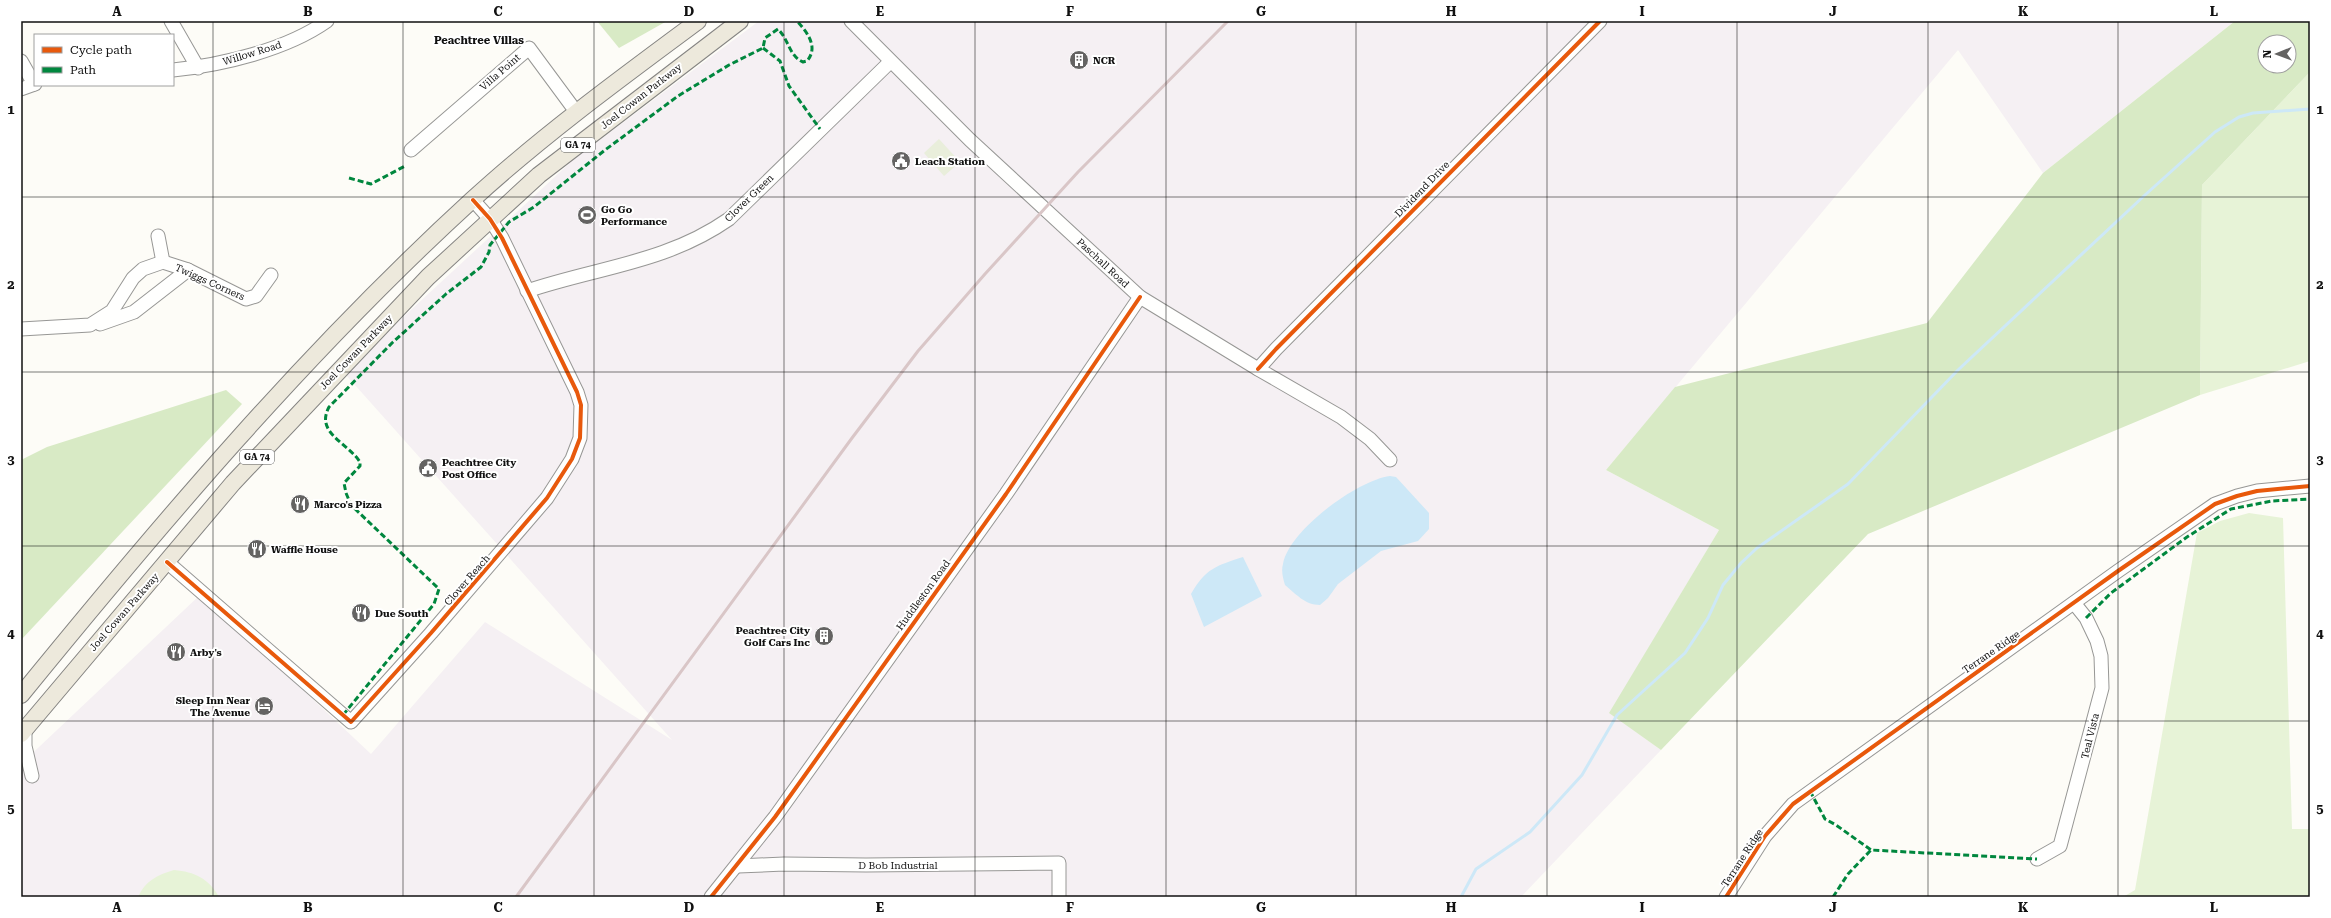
<svg xmlns="http://www.w3.org/2000/svg" width="2331" height="918" font-family="'Roboto Serif',serif">
	<rect width="100%" height="100%" fill="#fdfcf7"/>
	<polygon fill="#f5f0f3" points="759,21 2235,21 2043,173 1958,50 1606,470 1719,530 1610,713 1661,750 1521,897 21,897 21,764 201,594 371,754 485,622 672,740 346,375 386,333 573,160"/>
	<g fill="#e7f3d7">
		<polygon points="2310,72 2310,361 2200,395 2202,185"/>
		<polygon points="2249,513 2283,518 2292,829 2310,829 2310,897 2123,897 2135,890 2197,533 2220,521"/>
		<path d="M174,870C195,872 208,878 219,897H138C145,881 157,875 174,870Z"/>
	</g>
	<g fill="#d8eac5" fill-rule="evenodd">
		<polygon points="597,21 667,21 619,48"/>
		<path d="M2235,21H2310V72L2202,185L2200,395L1868,534L1661,750L1609,713L1719,530L1606,470L1675,387L1927,323L2043,173ZM2265,42H2289V66H2265Z"/>
		<polygon points="226,390 242,404 21,640 21,460 47,447"/>
	</g>
	<polygon fill="#e9eedb" points="939,139 960,162 944,176 924,153"/>
	<g fill="#cde8f7">
		<path d="M1390,476L1396,477L1429,513V529L1418,541L1381,551L1338,584L1328,598L1320,605C1305,605 1296,594 1285,585C1283,578 1281,571 1283,564C1289,530 1358,480 1390,476Z"/>
		<path d="M1243,557L1262,596L1204,627L1191,594C1206,568 1216,566 1243,557Z"/>
	</g>
	<g fill="none" stroke-linecap="round" stroke-linejoin="round">
		<polyline stroke="#cde8f7" stroke-width="3" points="1461,897 1476,869 1530,832 1582,775 1617,715 1685,653 1708,618 1723,585 1741,563 1757,548 1848,484 1958,370 2145,195 2215,132 2239,117 2253,113 2310,109"/>
		<g stroke="#979795" stroke-width="15">
			<g id="minor">
				<polyline points="171,21 198,68"/>
				<polyline points="851,21 970,140 1140,297 1258,369 1341,417 1370,439 1390,460"/>
				<polyline points="21,61 34,84"/>
				<path d="M173,70C222,65 286,50 327,21"/>
				<polyline points="21,89 35,84"/>
				<polyline points="411,150 529,48 577,113"/>
				<polyline points="158,236 163,262"/>
				<path d="M527,291C598,267 666,263 729,219L890,62"/>
				<polyline points="100,324 134,312 188,270"/>
				<polyline points="21,329 90,325 112,311 133,278 143,269 163,262 188,270 246,299 256,296 271,275"/>
				<polyline points="1258,369 1276,349 1600,21"/>
				<polyline points="167,562 351,722 431,633 547,498 572,459 580,438 581,405 577,392 502,238 490,219 473,200"/>
				<polyline points="25,729 25,746 32,776"/>
				<polyline points="2037,859 2060,846 2102,688 2101,656 2097,641 2086,618 2074,603"/>
				<polyline points="738,866 784,864 866,865 1059,863 1059,897"/>
				<polyline points="711,897 775,817 1006,494 1140,297"/>
				<polyline points="1726,897 1765,836 1793,804 2118,571 2215,504 2237,496 2257,491 2310,486"/>
			</g>
		</g>
		<g stroke="#858482" stroke-width="18">
			<g id="major">
				<path d="M21,695C162,522 307,351 472,200C542,136 621,78 698,21"/>
				<polyline points="21,734 233,483 428,277 539,175 740,21"/>
			</g>
		</g>
		<use href="#minor" stroke="#fffffe" stroke-width="13"/>
		<use href="#major" stroke="#ede9dc" stroke-width="16"/>
		<polyline stroke="#d9c6c7" stroke-width="3" points="516,897 852,438 918,351 985,274 1078,172 1228,21"/>
		<g stroke="#00873e" stroke-width="3" stroke-dasharray="6 3" stroke-linecap="butt">
			<polyline points="763,48 780,61 789,86 820,129"/>
			<polyline points="349,178 371,184 405,166"/>
			<polyline points="2086,618 2111,593 2187,537 2231,509 2272,501 2310,499"/>
			<path d="M343,715L434,604L439,589L351,505L346,493L344,483L360,466V462C347,442 315,433 329,407L392,343L446,294L481,267L489,252L490,245L509,222L534,207L605,150L678,96L729,65L763,48L765,38L778,29C789,40 789,56 803,62L807,61C819,47 807,32 797,21"/>
			<polyline points="1810,791 1825,819 1836,825 1871,850"/>
			<polyline points="1833,897 1848,874 1871,850 2037,859"/>
		</g>
		<g stroke="#fff" stroke-width="6">
			<g id="cycleway">
				<polyline points="1258,369 1276,349 1600,21"/>
				<polyline points="167,562 351,722 431,633 547,498 572,459 580,438 581,405 577,392 502,238 490,219 473,200"/>
				<polyline points="711,897 775,817 1006,494 1140,297"/>
				<polyline points="1726,897 1765,836 1793,804 2118,571 2215,504 2237,496 2257,491 2310,486"/>
			</g>
		</g>
		<use href="#cycleway" stroke="#e8590c" stroke-width="4"/>
	</g>
	<path fill="none" stroke="#111" stroke-width="1" stroke-opacity="0.55" d="M213,21V897M403,21V897M594,21V897M784,21V897M975,21V897M1166,21V897M1356,21V897M1547,21V897M1737,21V897M1928,21V897M2118,21V897M21,197H2310M21,372H2310M21,546H2310M21,721H2310"/>
	<defs>
		<g id="building-disc" transform="scale(1)"><circle r="9.5" fill="#646362" stroke="#fff"/><path d="M-4-6H4V6H1V3H-1V6H-4ZM-2.5-4.3h1.7v1.8h-1.7ZM.8-4.3h1.7v1.8H.8ZM-2.5-1h1.7V.8h-1.7ZM.8-1h1.7V.8H.8Z" fill="#fff"/></g>
		<g id="civic-disc" transform="scale(1)"><circle r="9.5" fill="#646362" stroke="#fff"/><path d="M-.6-6.5H3V-4.5H.6V-3L4-1V1h2V6H-6V1h2V-1L-.6-3ZM-1.2 2.5V6h2.4V2.5Z" fill="#fff"/></g>
		<g id="stadium-disc" transform="scale(1)"><circle r="9.5" fill="#646362" stroke="#fff"/><path d="M0-5a6.5 5 0 1 0 0 10a6.5 5 0 1 0 0-10ZM-3.5-1.8h7v3.6h-7Z" fill="#fff"/></g>
		<g id="restaurant-disc" transform="scale(1)"><circle r="9.5" fill="#646362" stroke="#fff"/><path d="M-5-6h1v4h1v-4h1v4h1v-4h1v5L-1.5 .5V6h-2V.5L-5-1ZM5-6V6H3V1.5H1.5Q1.5-4 5-6Z" fill="#fff"/></g>
		<g id="hotel-disc" transform="scale(1)"><circle r="9.5" fill="#646362" stroke="#fff"/><path d="M-6-4.5h1.5V1H6V5H4.5V3h-9V5H-6ZM-4 0a1.8 1.8 0 1 1 3.6 0ZM.5 0V-2.5h3Q6-2.5 6 0Z" fill="#fff"/></g>
	</defs>
	<g fill-rule="evenodd">
		<use href="#building-disc" x="1079" y="60"/>
		<use href="#civic-disc" x="901" y="161"/>
		<use href="#stadium-disc" x="587" y="215"/>
		<use href="#civic-disc" x="428" y="468"/>
		<use href="#restaurant-disc" x="300" y="504"/>
		<use href="#restaurant-disc" x="257" y="549"/>
		<use href="#restaurant-disc" x="361" y="613"/>
		<use href="#building-disc" x="824" y="636"/>
		<use href="#restaurant-disc" x="176" y="652"/>
		<use href="#hotel-disc" x="264" y="706"/>
	</g>
	<g text-anchor="middle" dominant-baseline="central" stroke-width="4" stroke-linejoin="round" paint-order="stroke">
		<g fill="#fff" stroke="#585858" stroke-width="1">
			<rect x="561" y="138" width="34" height="14" rx="3"/>
			<rect x="240" y="450" width="34" height="14" rx="3"/>
		</g>
		<g font-size="9" font-weight="bold" fill="#111">
			<text x="578" y="145">GA 74</text>
			<text x="257" y="457">GA 74</text>
		</g>
		<g font-size="10" fill="#111" stroke="#fff">
			<text transform="translate(252 53) rotate(-17)">Willow Road</text>
			<text transform="translate(500 72) rotate(-41)">Villa Point</text>
			<text transform="translate(641 96) rotate(-38)">Joel Cowan Parkway</text>
			<text transform="translate(1422 189) rotate(-46)">Dividend Drive</text>
			<text transform="translate(749 198) rotate(-44)">Clover Green</text>
			<text transform="translate(1103 263) rotate(43)">Paschall Road</text>
			<text transform="translate(210 282) rotate(24)">Twiggs Corners</text>
			<text transform="translate(356 352) rotate(-46)">Joel Cowan Parkway</text>
			<text transform="translate(467 580) rotate(-49)">Clover Reach</text>
			<text transform="translate(923 595) rotate(-54)">Huddleston Road</text>
			<text transform="translate(124 612) rotate(-49)">Joel Cowan Parkway</text>
			<text transform="translate(1991 652) rotate(-35)">Terrane Ridge</text>
			<text transform="translate(2090 736) rotate(-76)">Teal Vista</text>
			<text transform="translate(1742 858) rotate(-57)">Terrane Ridge</text>
			<text x="898" y="865">D Bob Industrial</text>
		</g>
		<g font-size="10" font-weight="bold" fill="#111" stroke="#fff" text-anchor="start">
			<text x="1093" y="60">NCR</text>
			<text x="915" y="161">Leach Station</text>
			<text x="601" y="209">Go Go<tspan x="601" dy="12">Performance</tspan></text>
			<text x="442" y="462">Peachtree City<tspan x="442" dy="12">Post Office</tspan></text>
			<text x="314" y="504">Marco's Pizza</text>
			<text x="271" y="549">Waffle House</text>
			<text x="375" y="613">Due South</text>
			<text x="810" y="630" text-anchor="end">Peachtree City<tspan x="810" dy="12">Golf Cars Inc</tspan></text>
			<text x="190" y="652">Arby's</text>
			<text x="250" y="700" text-anchor="end">Sleep Inn Near<tspan x="250" dy="12">The Avenue</tspan></text>
		</g>
		<g font-size="11" font-weight="bold" fill="#111" stroke="#fff">
			<text x="479" y="40">Peachtree Villas</text>
		</g>
	</g>
	<rect width="2331" height="918" fill="none" stroke="#ffffff" stroke-width="44"/>
	<rect x="34" y="34" width="140" height="52" fill="#ffffff" stroke="#a0a0a0"/>
	<rect x="42" y="47" width="20" height="6" fill="#e8590c" stroke="#a0a0a0"/>
	<text x="70" y="54" font-size="12" fill="#111111">Cycle path</text>
	<rect x="42" y="67" width="20" height="6" fill="#00873e" stroke="#a0a0a0"/>
	<text x="70" y="74" font-size="12" fill="#111111">Path</text>
	<g transform="translate(2277 54) rotate(269)"><circle r="19" fill="#ffffff" stroke="#a0a0a0"/>
	<path d="M0-3L7 15L0 10L-7 15Z" fill="#646362"/>
	<text y="-6" font-size="11" font-weight="bold" text-anchor="middle" fill="#111111">N</text>
	</g>
	<rect x="22" y="22" width="2287" height="874" fill="none" stroke="#111" stroke-width="1.5"/>
	<g font-size="13" text-anchor="middle" font-weight="bold" fill="#111">
		<text x="117" y="16">A</text>
		<text x="308" y="16">B</text>
		<text x="498" y="16">C</text>
		<text x="689" y="16">D</text>
		<text x="880" y="16">E</text>
		<text x="1070" y="16">F</text>
		<text x="1261" y="16">G</text>
		<text x="1451" y="16">H</text>
		<text x="1642" y="16">I</text>
		<text x="1833" y="16">J</text>
		<text x="2023" y="16">K</text>
		<text x="2214" y="16">L</text>
		<text x="11" y="114">1</text>
		<text x="2320" y="114">1</text>
		<text x="11" y="289">2</text>
		<text x="2320" y="289">2</text>
		<text x="11" y="464">3</text>
		<text x="2320" y="464">3</text>
		<text x="11" y="638">4</text>
		<text x="2320" y="638">4</text>
		<text x="11" y="813">5</text>
		<text x="2320" y="813">5</text>
		<text x="117" y="912">A</text>
		<text x="308" y="912">B</text>
		<text x="498" y="912">C</text>
		<text x="689" y="912">D</text>
		<text x="880" y="912">E</text>
		<text x="1070" y="912">F</text>
		<text x="1261" y="912">G</text>
		<text x="1451" y="912">H</text>
		<text x="1642" y="912">I</text>
		<text x="1833" y="912">J</text>
		<text x="2023" y="912">K</text>
		<text x="2214" y="912">L</text>
	</g>
</svg>
